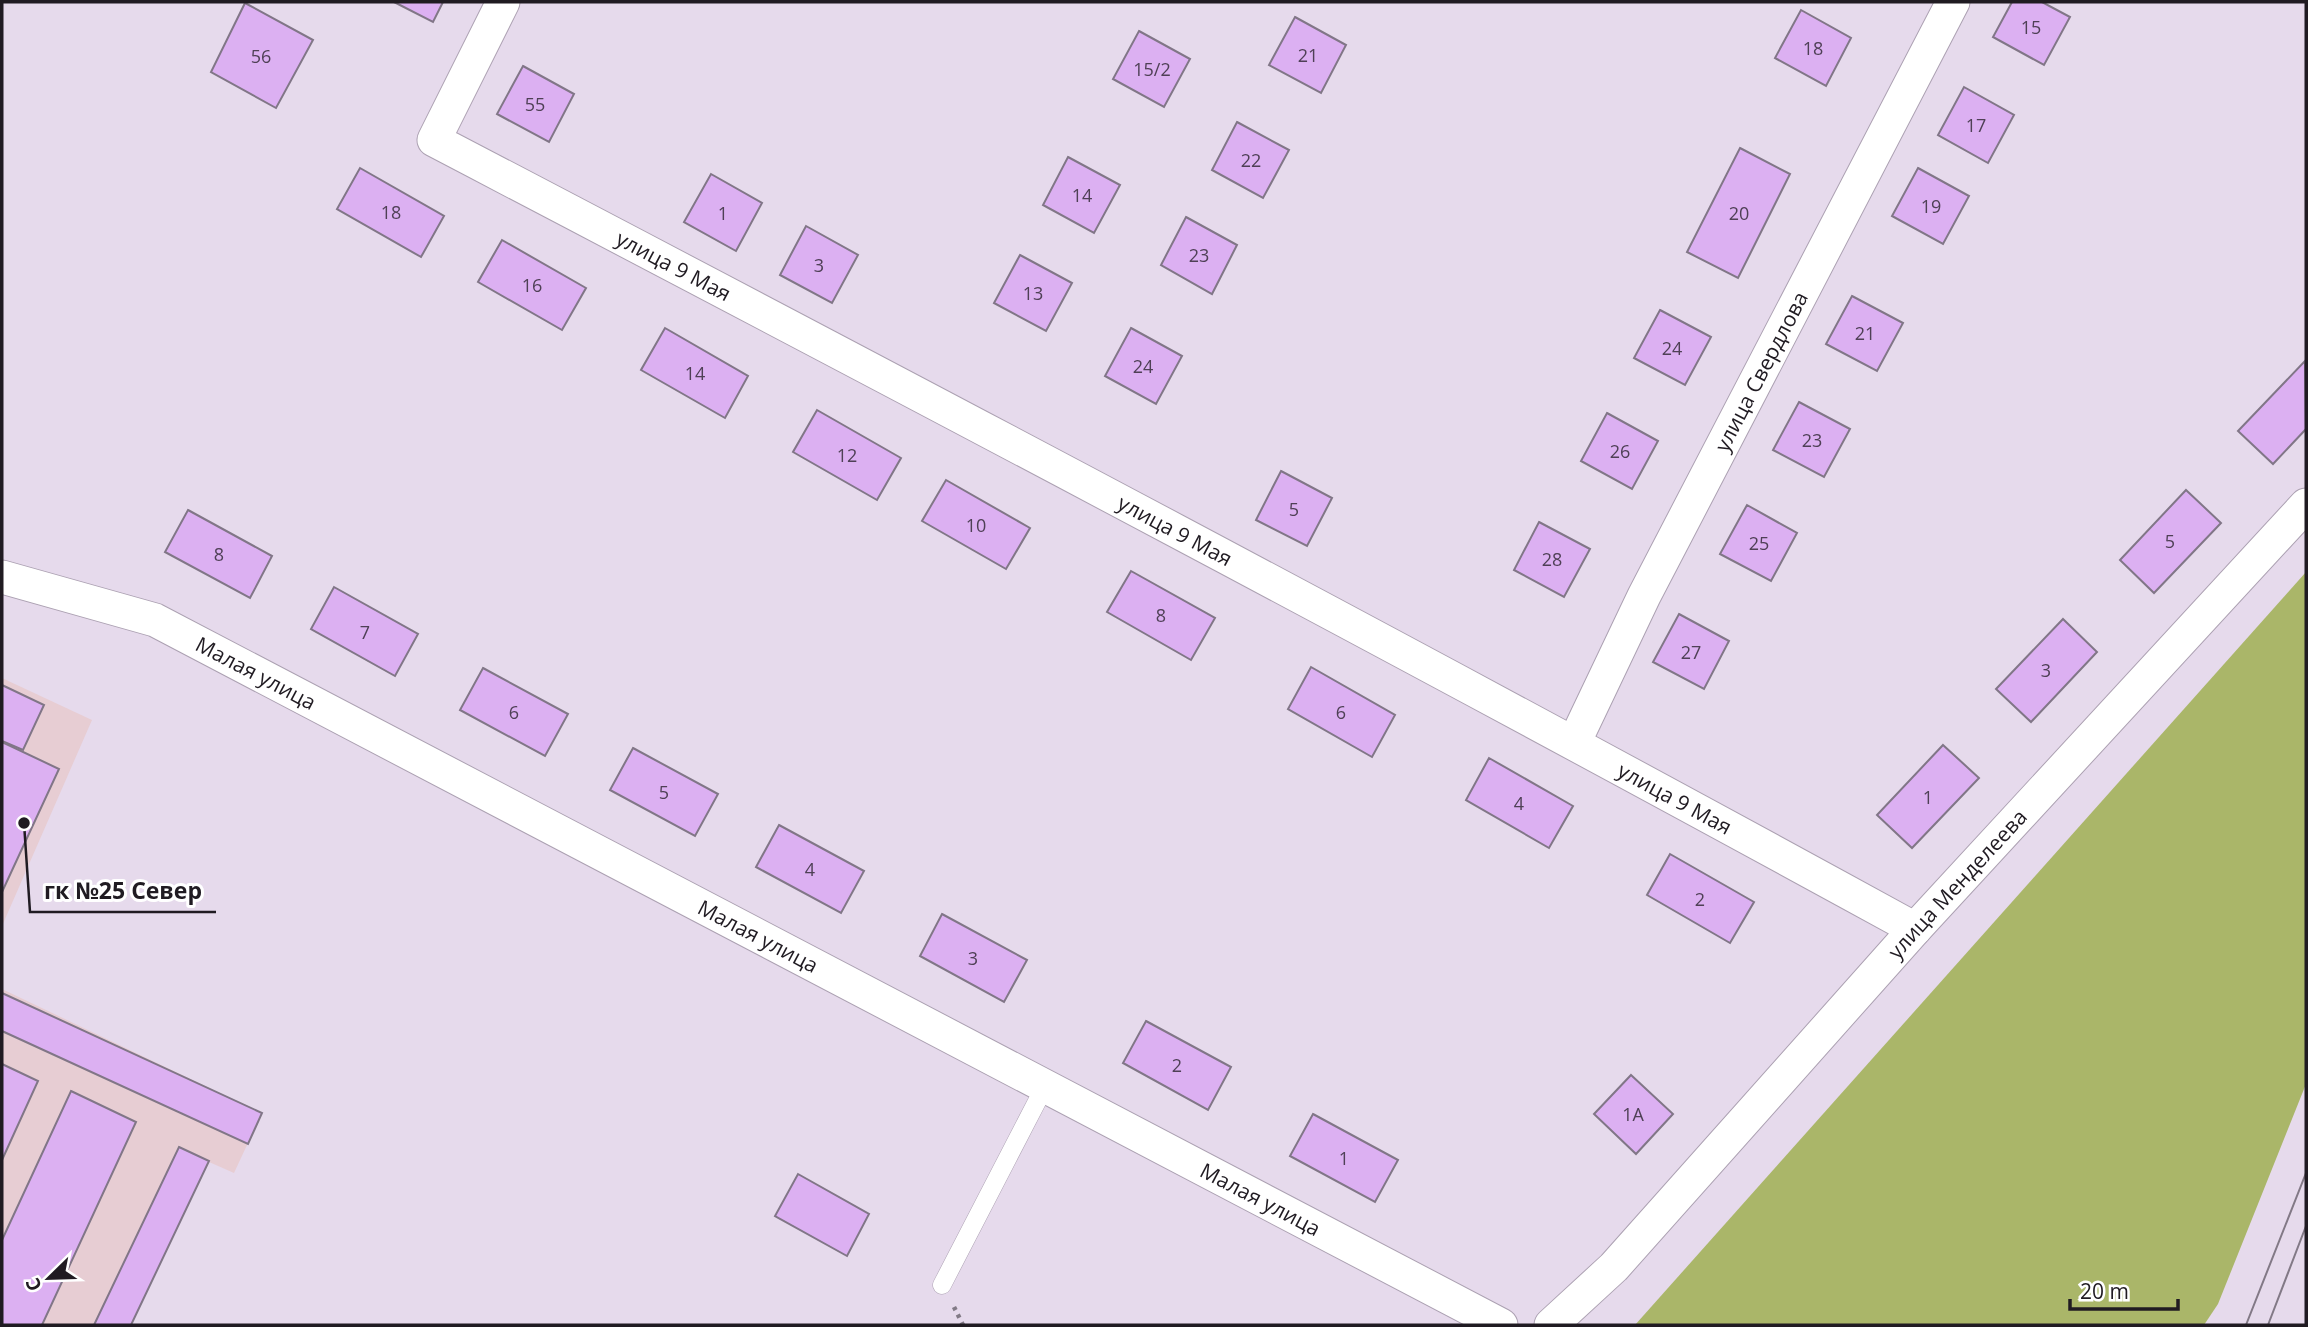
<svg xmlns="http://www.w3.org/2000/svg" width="2308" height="1327" font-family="'Open Sans',sans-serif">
	<rect width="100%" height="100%" fill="#e6daec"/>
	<g fill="#e7cdd3">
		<polygon points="2,678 92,720 2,926"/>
		<polygon points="2,989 262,1113 234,1173 209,1162 131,1325 2,1325"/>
	</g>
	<polygon fill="#aab669" points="2306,572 2306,1084 2218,1304 2204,1325 1635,1325"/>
	<g fill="#dcb0f2" stroke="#817687" stroke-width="2">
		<polygon points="394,2 443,2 433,22"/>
		<polygon points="2012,2 2042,2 2070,17 2044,65 1993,37"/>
		<polygon points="245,3 313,40 276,108 211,72"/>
		<polygon points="1801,10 1851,38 1826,86 1775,58"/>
		<polygon points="1295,17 1346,45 1321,93 1269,65"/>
		<polygon points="1139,31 1190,59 1164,107 1113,79"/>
		<polygon points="523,66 574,94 549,142 497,114"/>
		<polygon points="1964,87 2014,115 1988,163 1938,135"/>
		<polygon points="1237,122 1289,150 1263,198 1212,170"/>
		<polygon points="1740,148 1790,174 1738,278 1687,252"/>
		<polygon points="1068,157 1120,185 1094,233 1043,205"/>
		<polygon points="360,168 444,216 421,257 337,209"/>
		<polygon points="1918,168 1969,196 1943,244 1892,216"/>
		<polygon points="711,174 762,203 736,251 684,222"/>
		<polygon points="1186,217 1237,245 1212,294 1161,265"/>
		<polygon points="806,226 858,255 832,303 780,275"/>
		<polygon points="502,240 586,288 562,330 478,282"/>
		<polygon points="1020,255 1072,283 1046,331 994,303"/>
		<polygon points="1852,296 1903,323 1877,371 1826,344"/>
		<polygon points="1660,310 1711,337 1685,385 1634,358"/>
		<polygon points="665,328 748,376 725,418 641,370"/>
		<polygon points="1131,328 1182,356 1156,404 1105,376"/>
		<polygon points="2305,361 2306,429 2273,464 2238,431"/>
		<polygon points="1799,402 1850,429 1824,477 1773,450"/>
		<polygon points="817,410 901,458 877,500 793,452"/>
		<polygon points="1607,413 1658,441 1632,489 1581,461"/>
		<polygon points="1281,471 1332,498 1307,546 1256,520"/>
		<polygon points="946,480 1030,528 1006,569 922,521"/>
		<polygon points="2186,490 2221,523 2154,593 2120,560"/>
		<polygon points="1747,505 1797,533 1771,581 1720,554"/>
		<polygon points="188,510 272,556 250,598 165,552"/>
		<polygon points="1539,522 1590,549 1564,597 1514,570"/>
		<polygon points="1131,571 1215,618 1191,660 1107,612"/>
		<polygon points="334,587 418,634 395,676 311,629"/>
		<polygon points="1679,614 1729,641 1704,689 1653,662"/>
		<polygon points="2063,619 2097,652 2031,722 1996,689"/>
		<polygon points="1311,667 1395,715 1372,757 1288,709"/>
		<polygon points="483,668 568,714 545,756 460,710"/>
		<polygon points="2,685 44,705 23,750 2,741"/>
		<polygon points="2,742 59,769 2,892"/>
		<polygon points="1943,745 1979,778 1912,848 1877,815"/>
		<polygon points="633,748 718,794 695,836 610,790"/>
		<polygon points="1489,758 1573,806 1549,848 1466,800"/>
		<polygon points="779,825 864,871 841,913 756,867"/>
		<polygon points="1670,854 1754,902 1730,943 1647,895"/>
		<polygon points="942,914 1027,960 1004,1002 920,956"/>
		<polygon points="2,993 262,1113 248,1144 2,1031"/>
		<polygon points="1146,1021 1231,1067 1208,1110 1123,1063"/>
		<polygon points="2,1064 38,1081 2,1160"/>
		<polygon points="1631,1075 1673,1114 1636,1154 1594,1114"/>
		<polygon points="71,1091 136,1122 42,1325 2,1325 2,1240"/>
		<polygon points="1313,1114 1398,1160 1375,1202 1290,1156"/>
		<polygon points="179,1147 209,1161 131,1325 94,1325"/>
		<polygon points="798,1174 869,1214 847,1256 775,1216"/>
	</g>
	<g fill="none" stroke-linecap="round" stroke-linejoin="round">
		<g stroke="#aca1b2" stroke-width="19">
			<polyline id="service" points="942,1285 1045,1086"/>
		</g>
		<g stroke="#aca1b2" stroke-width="35">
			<g id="minor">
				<path id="s1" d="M503,2L434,140C929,399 1424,660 1915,929"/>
				<path id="s2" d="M2,577L155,620L1501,1325"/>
				<path id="s3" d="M1574,743L1644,596L1953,2"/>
				<path id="s4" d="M1551,1325L1614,1267L1915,929L2306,505"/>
			</g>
		</g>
		<polyline stroke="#827a86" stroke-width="4.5" stroke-dasharray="3.5 5" stroke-linecap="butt" points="954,1307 963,1325"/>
		<use href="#service" stroke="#fff" stroke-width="18"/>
		<use href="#minor" stroke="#fff" stroke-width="33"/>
		<g stroke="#827986" stroke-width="2">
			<polyline points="2246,1325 2306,1173"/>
			<polyline points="2268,1325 2306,1226"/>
		</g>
	</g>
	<g text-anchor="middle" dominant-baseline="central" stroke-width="6" stroke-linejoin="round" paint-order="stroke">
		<g font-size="18" fill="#4f4056">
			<text x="2031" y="27">15</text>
			<text x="1813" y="48">18</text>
			<text x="1308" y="55">21</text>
			<text x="261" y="56">56</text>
			<text x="1152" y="69">15/2</text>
			<text x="535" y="104">55</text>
			<text x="1976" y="125">17</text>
			<text x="1251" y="160">22</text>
			<text x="1082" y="195">14</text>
			<text x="1931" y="206">19</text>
			<text x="391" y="212">18</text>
			<text x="723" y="213">1</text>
			<text x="1739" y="213">20</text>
			<text x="1199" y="255">23</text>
			<text x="819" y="265">3</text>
			<text x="532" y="285">16</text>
			<text x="1033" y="293">13</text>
			<text x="1865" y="333">21</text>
			<text x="1672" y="348">24</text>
			<text x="1143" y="366">24</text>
			<text x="695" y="373">14</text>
			<text x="1812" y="440">23</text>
			<text x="1620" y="451">26</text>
			<text x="847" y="455">12</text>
			<text x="1294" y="509">5</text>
			<text x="976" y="525">10</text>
			<text x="2170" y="541">5</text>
			<text x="1759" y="543">25</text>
			<text x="219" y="554">8</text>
			<text x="1552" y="559">28</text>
			<text x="1161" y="615">8</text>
			<text x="365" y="632">7</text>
			<text x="1691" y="652">27</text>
			<text x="2046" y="670">3</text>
			<text x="514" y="712">6</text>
			<text x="1341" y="712">6</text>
			<text x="664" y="792">5</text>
			<text x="1928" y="797">1</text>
			<text x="1519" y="803">4</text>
			<text x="810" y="869">4</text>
			<text x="1700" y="899">2</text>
			<text x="973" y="958">3</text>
			<text x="1177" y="1065">2</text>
			<text x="1633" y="1114">1А</text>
			<text x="1344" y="1158">1</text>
		</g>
		<g font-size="21" fill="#201b22" stroke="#fff">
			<text stroke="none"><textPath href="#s1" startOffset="425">улица 9 Мая</textPath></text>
			<text stroke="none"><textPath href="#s3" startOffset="416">улица Свердлова</textPath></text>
			<text stroke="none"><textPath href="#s1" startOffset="992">улица 9 Мая</textPath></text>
			<text stroke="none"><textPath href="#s2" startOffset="273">Малая улица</textPath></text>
			<text stroke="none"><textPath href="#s1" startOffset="1559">улица 9 Мая</textPath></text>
			<text stroke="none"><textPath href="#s4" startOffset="600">улица Менделеева</textPath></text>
			<text stroke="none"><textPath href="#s2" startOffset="840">Малая улица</textPath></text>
			<text stroke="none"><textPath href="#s2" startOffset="1407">Малая улица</textPath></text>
		</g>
	</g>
	<path fill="none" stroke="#201b22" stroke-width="2.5" d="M24 823L30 912H216"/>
	<circle fill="#201b22" stroke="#fff" stroke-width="2.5" cx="24" cy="823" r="7"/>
	<g font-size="23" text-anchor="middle" font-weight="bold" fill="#201b22" stroke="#fff" stroke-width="6" stroke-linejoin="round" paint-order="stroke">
		<text x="123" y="899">гк №25 Север</text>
	</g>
	<rect width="2308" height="1327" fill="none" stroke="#201b22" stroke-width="7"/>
	<g transform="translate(49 1278) rotate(247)" stroke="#ffffff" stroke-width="5" paint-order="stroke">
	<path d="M0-5L12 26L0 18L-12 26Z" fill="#201b22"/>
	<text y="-10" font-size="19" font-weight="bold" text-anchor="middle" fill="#201b22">С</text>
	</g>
	<path d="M2070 1299v10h108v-10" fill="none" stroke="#201b22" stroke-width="3.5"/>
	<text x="2080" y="1299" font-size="21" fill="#201b22" stroke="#ffffff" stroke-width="5" paint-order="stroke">20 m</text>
</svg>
